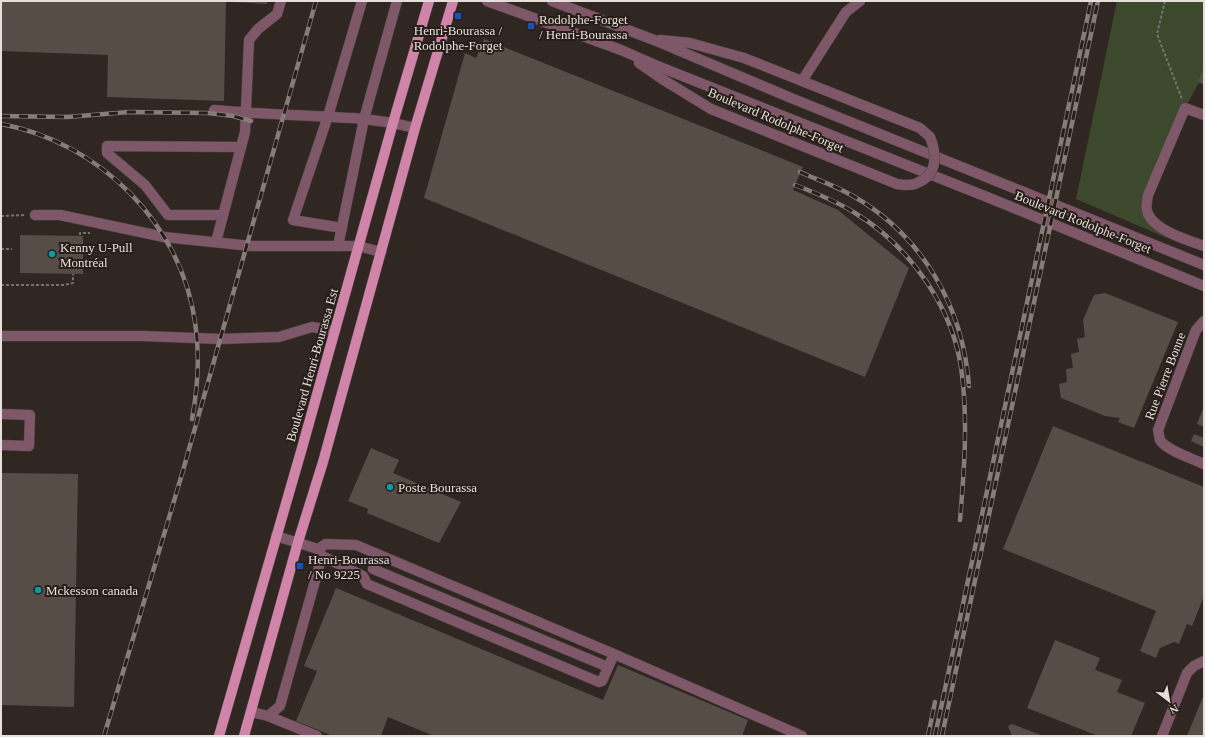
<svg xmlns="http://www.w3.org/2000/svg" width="1205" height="737" font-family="'Times New Roman',serif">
	<rect width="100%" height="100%" fill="#312722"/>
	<polygon fill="#3c492c" points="1117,1 1204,1 1204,73 1185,108 1148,195 1148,213 1171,231 1167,238 1076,199"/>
	<g fill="#574d47">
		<polygon points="1,1 226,1 224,101 107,97 108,55 1,51"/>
		<polygon points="232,1 267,1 267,4 232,2"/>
		<polygon points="484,39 803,167 793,190 838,210 909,268 865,377 424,198 465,53 476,58"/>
		<polygon points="1204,67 1204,85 1198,82"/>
		<polygon points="20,235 83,236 83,274 20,273"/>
		<polygon points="1105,293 1178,322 1134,428 1118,422 1120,418 1105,416 1061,398 1059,384 1067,382 1066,369 1073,368 1071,354 1079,352 1077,339 1085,337 1083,320 1094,295"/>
		<polygon points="1204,406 1204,427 1197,424"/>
		<polygon points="1053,426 1204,487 1204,596 1192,626 1187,624 1179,644 1174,642 1160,648 1156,658 1140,651 1156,611 1003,549"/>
		<polygon points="1194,434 1204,438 1204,447 1191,441"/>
		<polygon points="371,448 399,460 393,473 461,502 439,543 367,513 368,509 348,501"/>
		<polygon points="1,473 78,474 74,707 1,705"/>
		<polygon points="336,588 603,700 618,665 748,720 742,736 434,736 388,717 381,736 333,736 296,721 317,671 304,666"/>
		<polygon points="1055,640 1100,658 1095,670 1122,680 1117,692 1145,703 1131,736 1098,736 1027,708"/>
		<polygon points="1204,694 1204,736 1187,736"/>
		<polygon points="1012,724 1043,736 1012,736 1008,726"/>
	</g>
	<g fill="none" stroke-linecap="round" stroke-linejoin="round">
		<g stroke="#4e4440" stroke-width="11">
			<g id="minor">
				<polyline points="487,1 621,50 660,67 987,197 1204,286"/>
				<polyline points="552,1 654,40 791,98 1204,265"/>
				<polyline points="660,40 690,43 744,58 920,128 930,137"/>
				<polyline points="639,63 662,79 711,109 897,184 905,185"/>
				<polyline points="802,81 846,12 860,1"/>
				<path d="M214,110C264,115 314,115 364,119L397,1"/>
				<path d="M1204,115L1185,108L1148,195C1147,201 1145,208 1148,214C1156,231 1187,240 1204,246"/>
				<polyline points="35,215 60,215 164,237 251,246 358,246 381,252"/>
				<polyline points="223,215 168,215 145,185 107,153 107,146 241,147"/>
				<polyline points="342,228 293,220 328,116 362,1"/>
				<polyline points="216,242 245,132 249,40 258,29 277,14 281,1"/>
				<polyline points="338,246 364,119 393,123 415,128"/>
				<path d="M1204,321L1196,330L1158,430C1159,433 1159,437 1160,440C1167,451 1192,458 1204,464"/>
				<polyline points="1,336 143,336 220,339 279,337 312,327 335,331"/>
				<polyline points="1,414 30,415 29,446 1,445"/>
				<polyline points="276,536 318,549"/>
				<polyline points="373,569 608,667"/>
				<polyline points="614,654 602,681 599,682 367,584 363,576 322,556 318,549 326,544 356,545 614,654 802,736"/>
				<polyline points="251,712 268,716 280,706 322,556"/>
				<polyline points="268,716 317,736"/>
				<polyline points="1162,736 1187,673 1194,666 1204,661"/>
			</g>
		</g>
		<g stroke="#4e4440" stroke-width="11">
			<g id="major">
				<polyline points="219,736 302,448 393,123 429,1"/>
				<polyline points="244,736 298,542 323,462 415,128 453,1"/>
			</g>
		</g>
		<g stroke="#7a716d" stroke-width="2" stroke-dasharray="3 2" stroke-linecap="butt">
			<polyline points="1165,1 1157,34 1182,99"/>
			<polyline points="1,216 26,215"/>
			<polyline points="80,235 80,233 90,233"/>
			<polyline points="1,249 12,249"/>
			<polyline points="1,285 64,285 73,283 73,274"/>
		</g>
		<use href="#minor" stroke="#7e5869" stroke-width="10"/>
		<use href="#major" stroke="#d184a9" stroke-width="10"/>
		<g stroke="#867d79" stroke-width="4.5">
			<g id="rail">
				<polyline points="1,116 67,117 129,112 208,113 233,116 251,121"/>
				<path d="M1,124C99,142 181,223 195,322C200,354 198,387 192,419"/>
				<path d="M800,172C818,180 836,186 853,196C923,236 963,307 969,386"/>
				<path d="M795,185C816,193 836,201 855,213C911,247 955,310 962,375C968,423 964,472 960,520"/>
				<polyline points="104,736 182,474 316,1"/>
				<polyline points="928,736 935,702"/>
				<polyline points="935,736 1091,1"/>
				<polyline points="942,736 1098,1"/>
			</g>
		</g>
		<use href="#rail" stroke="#271e19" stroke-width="3" stroke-dasharray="9" stroke-linecap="butt"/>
		<g stroke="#4e4440" stroke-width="11" stroke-linecap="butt">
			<path id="minor-bridge" d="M905,185C909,185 914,185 917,183C938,175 937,154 930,137"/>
		</g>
		<use href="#minor-bridge" stroke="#7e5869" stroke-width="10"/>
	</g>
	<g fill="#1a4fb4" stroke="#271e19" stroke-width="1.5">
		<rect x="454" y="12" width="8" height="8" rx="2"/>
		<rect x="527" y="22" width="8" height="8" rx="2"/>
		<rect x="296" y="562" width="8" height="8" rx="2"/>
	</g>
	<g fill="#0f9aa8" stroke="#271e19" stroke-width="1.5">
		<circle cx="52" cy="254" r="4"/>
		<circle cx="390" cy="487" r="4"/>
		<circle cx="38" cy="590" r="4"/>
	</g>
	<g text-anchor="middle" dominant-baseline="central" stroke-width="4" stroke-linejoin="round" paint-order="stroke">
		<g font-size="13" fill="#e5dedb" stroke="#271e19" text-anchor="start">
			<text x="539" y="19">Rodolphe-Forget<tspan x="539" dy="15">/ Henri-Bourassa</tspan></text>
			<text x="458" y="30" text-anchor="middle">Henri-Bourassa /<tspan x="458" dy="15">Rodolphe-Forget</tspan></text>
			<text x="60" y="247">Kenny U-Pull<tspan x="60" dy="15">Montréal</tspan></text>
			<text x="398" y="487">Poste Bourassa</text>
			<text x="308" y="559">Henri-Bourassa<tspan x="308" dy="15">/ No 9225</tspan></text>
			<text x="46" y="590">Mckesson canada</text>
		</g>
		<g font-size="13" fill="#e5dedb" stroke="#271e19">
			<text transform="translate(776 120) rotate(23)">Boulevard Rodolphe-Forget</text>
			<text transform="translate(1083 222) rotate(22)">Boulevard Rodolphe-Forget</text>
			<text transform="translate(312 365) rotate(-74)">Boulevard Henri-Bourassa Est</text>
			<text transform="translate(1165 376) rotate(-69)">Rue Pierre Bonne</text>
		</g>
	</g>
	<rect width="1205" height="737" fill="none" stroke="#e5dedb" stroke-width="4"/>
	<g transform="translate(1169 701) rotate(149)" stroke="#271e19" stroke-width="3" paint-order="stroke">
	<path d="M0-3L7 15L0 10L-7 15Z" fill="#e5dedb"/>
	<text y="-6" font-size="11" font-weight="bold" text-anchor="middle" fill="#e5dedb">N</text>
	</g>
</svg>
